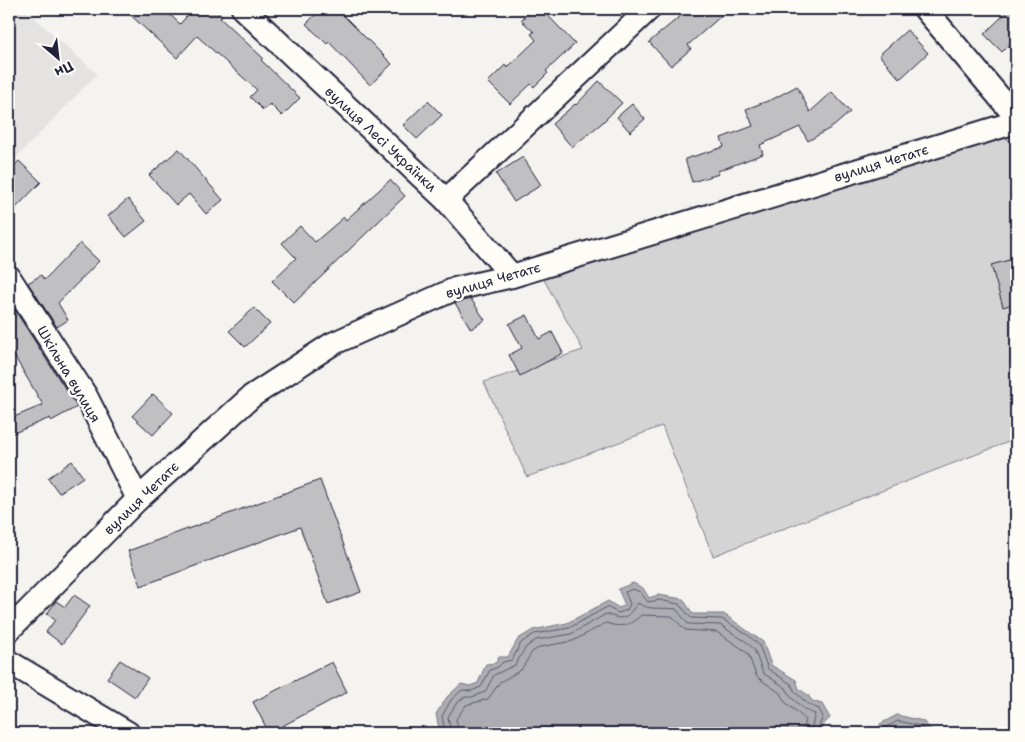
<svg xmlns="http://www.w3.org/2000/svg" width="1025" height="742" font-family="'Shantell Sans',sans-serif">
	<rect width="100%" height="100%" fill="#f4f3ef"/>
	<filter id="ink" filterUnits="userSpaceOnUse"><feTurbulence type="fractalNoise" baseFrequency=".02" numOctaves="2"/><feDisplacementMap in="SourceGraphic" scale="10" xChannelSelector="R" yChannelSelector="G"/><feConvolveMatrix kernelMatrix="1 2 1 2 8 2 1 2 1" color-interpolation-filters="sRGB"/></filter>
	<g filter="url(#ink)">
		<polygon fill="#e4e3e2" points="9,9 25,9 97,74 9,165"/>
		<polygon fill="#d5d4d5" stroke="#7c7b88" points="993,133 1016,143 1016,439 713,556 662,426 527,477 484,382 583,350 537,267"/>
		<g fill="#acacb2" stroke="#757582">
			<polygon points="633,583 643,588 649,598 658,595 683,599 693,614 724,614 763,642 771,665 796,680 799,689 808,695 812,701 822,704 830,718 824,724 821,733 440,733 436,714 447,697 461,684 470,686 478,683 486,664 496,663 499,657 508,657 518,639 533,630 567,623 608,601 619,608 625,605 618,589"/>
			<polygon points="897,715 923,721 930,729 940,733 881,733 880,724"/>
		</g>
		<g fill="none" stroke-linecap="round" stroke-linejoin="round">
			<g stroke="#59596b" stroke-width="1">
				<polyline points="445,733 442,716 451,700 462,690 471,691 481,687 490,670 498,667 503,662 512,660 521,643 534,634 569,628 607,607 618,613 627,610 630,604 625,592 633,589 640,592 648,602 659,600 679,604 691,618 722,619 749,636 759,645 768,669 791,684 795,692 809,705 819,709 823,717 816,733"/>
				<path d="M451,733L448,717L456,704L464,697H472L485,692L494,675L515,665L526,647L536,640L571,634L606,614C627,622 626,617 638,603C649,611 662,607 676,609L688,624L720,625L745,641L754,649L763,673L786,688L791,697L805,710L815,714L810,733"/>
				<path d="M459,733L456,719L466,705L488,699L500,682L521,670L532,652L540,647L573,641L606,623C620,628 630,626 641,615L672,616L685,630L717,632L741,648L748,654L757,677L780,693L785,702L805,719L802,733"/>
				<polyline points="886,733 886,727 898,721 920,726 927,733"/>
			</g>
		</g>
		<g fill="#c0bfc2" stroke="#22223b">
			<polygon points="124,9 164,9 180,24 193,9 214,9 222,15 220,18 263,58 261,60 300,98 282,116 270,104 263,110 250,97 257,90 197,36 177,58"/>
			<polygon points="321,9 337,9 392,64 370,85 329,42 327,44 306,24"/>
			<polygon points="532,9 542,9 575,44 546,71 548,73 534,87 531,84 510,104 488,82 505,65 507,68 536,40 531,34 534,32 521,20"/>
			<polygon points="689,9 729,9 688,45 691,49 671,66 649,42"/>
			<polygon points="1010,9 1016,9 1016,38 1002,52 984,34"/>
			<polygon points="907,30 928,53 900,79 879,55"/>
			<polygon points="599,81 622,103 602,123 572,147 552,124 575,104 576,105"/>
			<polygon points="797,86 810,112 832,92 850,112 834,126 808,141 800,127 760,145 763,154 718,171 719,174 692,182 685,159 724,147 721,138 753,126 746,109 773,99"/>
			<polygon points="428,101 442,115 417,139 403,125"/>
			<polygon points="632,104 645,119 630,132 617,117"/>
			<polygon points="179,149 223,200 206,214 189,194 176,205 149,175"/>
			<polygon points="523,157 541,185 514,202 496,174"/>
			<polygon points="19,161 41,182 9,215 9,171"/>
			<polygon points="390,180 405,196 294,303 272,281 296,258 282,243 300,226 315,242 344,217 346,220"/>
			<polygon points="128,199 146,221 126,237 108,216"/>
			<polygon points="80,243 99,261 58,303 68,320 57,327 28,283 41,275 44,280"/>
			<polygon points="1009,260 1016,286 1016,303 1003,307 991,265"/>
			<polygon points="471,299 485,320 471,329 455,303"/>
			<polygon points="9,301 77,407 51,421 50,418 9,435 9,419 43,405 9,347"/>
			<polygon points="254,308 270,324 245,347 229,331"/>
			<polygon points="527,315 539,339 552,332 563,353 520,376 509,355 522,348 509,324"/>
			<polygon points="153,394 173,413 153,435 132,416"/>
			<polygon points="72,461 83,477 59,493 48,478"/>
			<polygon points="320,480 361,592 328,604 300,527 141,586 128,551"/>
			<polygon points="74,595 90,606 62,644 46,632 55,620 47,614 56,601 65,607"/>
			<polygon points="120,660 148,678 135,697 107,678"/>
			<polygon points="332,662 347,692 269,733 253,702"/>
		</g>
		<g fill="none" stroke-linecap="round" stroke-linejoin="round">
			<g stroke="#22223b" stroke-width="26">
				<g id="minor">
					<polyline points="243,9 446,200 512,276"/>
					<polyline points="925,9 1016,117"/>
					<polyline points="446,200 649,9"/>
					<polyline points="9,277 86,396 138,499"/>
					<polyline points="9,630 138,499 252,396 332,344 455,289 512,276 1016,122"/>
					<polyline points="9,662 128,733"/>
				</g>
			</g>
			<use href="#minor" stroke="#fdfcf7" stroke-width="22"/>
		</g>
	</g>
	<g text-anchor="middle" dominant-baseline="central" stroke-width="5" stroke-linejoin="round" paint-order="stroke">
		<g font-size="14" fill="#22223b" stroke="#fdfcf7">
			<text transform="translate(381 139) rotate(43)">вулиця Лесі Українки</text>
			<text transform="translate(881 163) rotate(-17)">вулиця Четатє</text>
			<text transform="translate(493 280) rotate(-16)">вулиця Четатє</text>
			<text transform="translate(69 374) rotate(59)">Шкільна вулиця</text>
			<text transform="translate(141 498) rotate(-44)">вулиця Четатє</text>
		</g>
	</g>
	<rect width="1025" height="742" fill="none" stroke="#fdfcf7" stroke-width="30"/>
	<rect x="15" y="15" width="995" height="712" fill="none" stroke="#22223b" stroke-width="2" filter="url(#ink)"/>
	<g transform="translate(58 58) rotate(152)" stroke="#fdfcf7" stroke-width="4" paint-order="stroke">
	<path d="M0-4L9 19L0 12L-9 19Z" fill="#22223b"/>
	<text y="-8" font-size="14" font-weight="bold" text-anchor="middle" fill="#22223b">Пн</text>
	</g>
</svg>
